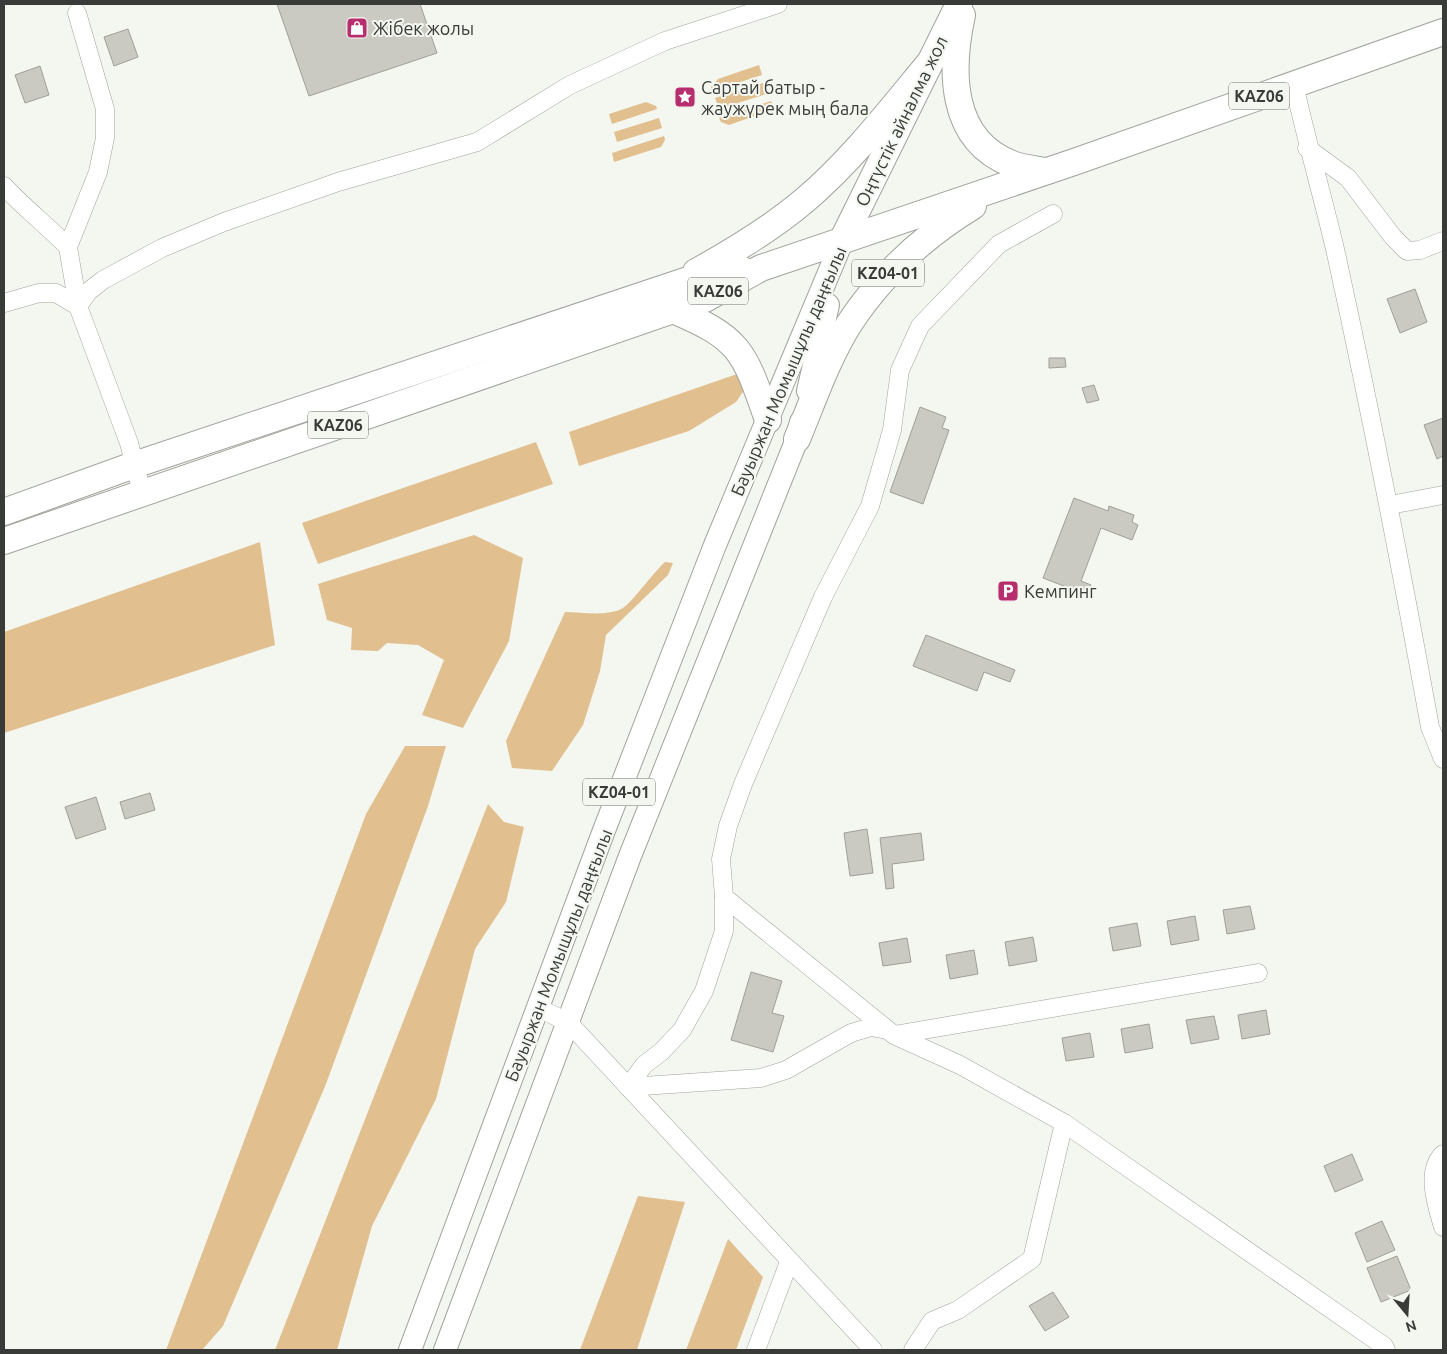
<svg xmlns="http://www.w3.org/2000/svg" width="1447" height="1354" font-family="Ubuntu,sans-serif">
	<rect width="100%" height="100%" fill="#f3f7ef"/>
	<g fill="#e2bf8f">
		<polygon points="759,65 762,75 712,91 711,87 718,79"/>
		<polygon points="763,83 766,94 719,109 715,98"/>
		<polygon points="771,101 775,109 729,125 721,122 719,118"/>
		<polygon points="646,102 656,106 657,109 612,124 609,114"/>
		<polygon points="659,118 662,128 617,142 614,132"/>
		<polygon points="664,136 665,140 661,147 614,162 612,153"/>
		<polygon points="740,373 751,380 736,402 689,431 579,466 569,432"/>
		<polygon points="536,442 553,484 318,564 302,523"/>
		<polygon points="474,535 523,558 509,641 463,728 422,715 444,660 418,645 387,643 378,651 351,650 352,628 327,620 318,584"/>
		<polygon points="260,542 275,645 4,733 4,632"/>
		<path d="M665,562L673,563L668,575L606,635L600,671L583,725L552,771L512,768L506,741L565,612C582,612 607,617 623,608C632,602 654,572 665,562Z"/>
		<polygon points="405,746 446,746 428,806 326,1084 223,1326 202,1350 166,1350 366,814"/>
		<polygon points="488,804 504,822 524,827 506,902 475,949 436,1099 372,1226 337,1350 275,1350"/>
		<polygon points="638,1196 685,1202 637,1350 580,1350"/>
		<polygon points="728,1239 763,1277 736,1350 686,1350"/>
	</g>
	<g fill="#cbcac2" stroke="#9f9f98">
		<polygon points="277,4 420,4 437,53 309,96"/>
		<polygon points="128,29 138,57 114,66 104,37"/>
		<polygon points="40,66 49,95 25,103 15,75"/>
		<polygon points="1415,289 1427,322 1400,333 1387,299"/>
		<polygon points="1049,358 1065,358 1066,367 1049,368"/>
		<polygon points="1094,385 1099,400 1087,403 1082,388"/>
		<polygon points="920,407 946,417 942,428 949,430 923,504 890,492"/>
		<polygon points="1443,418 1443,456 1437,459 1424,425"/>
		<polygon points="1074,498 1108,511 1109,506 1134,515 1132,522 1138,525 1132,540 1101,528 1081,581 1091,585 1087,595 1043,578"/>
		<polygon points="926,635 1015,670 1010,682 984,672 977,691 913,666"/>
		<polygon points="150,793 155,810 125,819 120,802"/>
		<polygon points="96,797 106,829 76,839 65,807"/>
		<polygon points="867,829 873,873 850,876 844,833"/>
		<polygon points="921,833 924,860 892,864 894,888 886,889 880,838"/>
		<polygon points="1250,906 1255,929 1227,934 1223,910"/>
		<polygon points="1195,916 1199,940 1171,945 1167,921"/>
		<polygon points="1137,923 1141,946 1113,951 1109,928"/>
		<polygon points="1033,937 1037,961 1009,966 1005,942"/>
		<polygon points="907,938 911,962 883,966 879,943"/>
		<polygon points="974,950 978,974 950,979 946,955"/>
		<polygon points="751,972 782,981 772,1013 784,1016 773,1052 731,1040"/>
		<polygon points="1266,1010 1270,1034 1242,1039 1238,1015"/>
		<polygon points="1214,1016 1219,1039 1191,1044 1186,1020"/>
		<polygon points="1149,1024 1153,1048 1125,1053 1121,1029"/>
		<polygon points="1090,1033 1094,1057 1066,1061 1062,1038"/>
		<polygon points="1352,1154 1363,1180 1335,1192 1324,1166"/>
		<polygon points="1382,1221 1395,1250 1367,1262 1355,1233"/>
		<polygon points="1397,1256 1411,1290 1381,1302 1367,1268"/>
		<polygon points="1053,1292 1069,1317 1045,1331 1029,1306"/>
	</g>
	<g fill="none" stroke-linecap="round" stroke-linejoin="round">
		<g stroke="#a1a49d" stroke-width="19">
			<g id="minor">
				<polyline points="77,13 105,109 105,138 98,172 68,247 78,306"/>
				<path d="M1294,84C1306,139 1322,194 1335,249C1370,408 1401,567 1430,727L1443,759"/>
				<polyline points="1307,148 1348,178 1393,237 1407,251 1420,250 1443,241"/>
				<path d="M4,186C24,208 48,226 68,247"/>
				<polyline points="4,303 39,293 56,293 78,306"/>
				<polyline points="142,492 129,443 78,306 89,291 103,280 162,248 224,222 338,182 477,142 570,85 665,41 778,4"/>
				<polyline points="1390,505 1443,495"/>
				<polyline points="724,897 721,859 728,826 743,784 823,597 870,506 892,430 900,370 920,326 999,244 1053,214"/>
				<polyline points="538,1008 568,1022 873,1350"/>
				<polyline points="894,1035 1258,973"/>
				<polyline points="628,1087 644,1065 661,1052 682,1030 704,991 724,931 724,897 894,1035 960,1065 1064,1123 1384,1346 1386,1350"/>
				<polyline points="628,1087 761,1078 786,1070 851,1033 871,1027 887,1030"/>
				<path d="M1443,1154C1425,1172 1437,1206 1443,1227"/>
				<polyline points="756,1350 789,1262"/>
				<polyline points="913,1350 932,1321 958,1310 1032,1259 1064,1123"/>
			</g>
		</g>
		<g stroke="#a1a49d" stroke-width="24">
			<g id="major">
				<polyline points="808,391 828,305"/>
				<polyline points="410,1350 603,833 715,545 843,239"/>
				<polyline points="445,1350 630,856 797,439 801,422"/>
			</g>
		</g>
		<g stroke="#a1a49d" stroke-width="28">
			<g id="highway">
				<path d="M962,15C950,70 949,140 1012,164C1022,168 1035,169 1046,171"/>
				<polyline points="843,239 959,4"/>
				<path d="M696,272C734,251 772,228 805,200C853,159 891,109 931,61"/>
				<path d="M673,310C742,339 744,352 768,420"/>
				<path d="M797,439C813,401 827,359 849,324C881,275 924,236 973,206"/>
				<polyline points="4,512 134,465 697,277 743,270"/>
				<polyline points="4,541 705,299 761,268 1074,162 1443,32"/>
			</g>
		</g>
		<use href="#minor" stroke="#fff" stroke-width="18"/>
		<use href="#major" stroke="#fff" stroke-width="22"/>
		<use href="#highway" stroke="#fff" stroke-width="26"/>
	</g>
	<defs>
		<g id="shop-square" transform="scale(1.125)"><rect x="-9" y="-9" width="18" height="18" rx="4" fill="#b62e6d" stroke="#f3f7ef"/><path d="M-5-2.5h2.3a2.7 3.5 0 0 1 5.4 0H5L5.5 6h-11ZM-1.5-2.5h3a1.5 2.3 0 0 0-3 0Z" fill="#fff"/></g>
		<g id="sight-square" transform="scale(1.125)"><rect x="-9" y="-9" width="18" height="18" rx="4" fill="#b62e6d" stroke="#f3f7ef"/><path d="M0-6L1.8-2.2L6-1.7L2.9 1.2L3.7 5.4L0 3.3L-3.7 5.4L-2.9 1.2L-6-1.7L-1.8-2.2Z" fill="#fff"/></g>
		<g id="parking-square" transform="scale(1.125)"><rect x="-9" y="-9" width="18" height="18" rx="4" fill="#b62e6d" stroke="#f3f7ef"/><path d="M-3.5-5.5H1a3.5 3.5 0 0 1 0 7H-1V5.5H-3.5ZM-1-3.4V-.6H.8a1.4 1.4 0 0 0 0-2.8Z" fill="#fff"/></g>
	</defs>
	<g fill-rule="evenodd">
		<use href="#shop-square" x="357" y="28"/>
		<use href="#sight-square" x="685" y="97"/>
		<use href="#parking-square" x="1008" y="591"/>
	</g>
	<g text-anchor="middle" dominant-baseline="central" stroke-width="4" stroke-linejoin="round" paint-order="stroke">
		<g fill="#f3f7ef" stroke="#71736f" stroke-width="1">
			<rect x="1229" y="82.5" width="60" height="27" rx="4"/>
			<rect x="852" y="259.5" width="72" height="27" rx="4"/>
			<rect x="688" y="277.5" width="60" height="27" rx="4"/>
			<rect x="308" y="411.5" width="60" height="27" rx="4"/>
			<rect x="583" y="778.5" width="72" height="27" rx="4"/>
		</g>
		<g font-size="16" font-weight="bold" fill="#393b38">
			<text x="1259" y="96">KАZ06</text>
			<text x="888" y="273">KZ04-01</text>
			<text x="718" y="291">KАZ06</text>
			<text x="338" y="425">KАZ06</text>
			<text x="619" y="792">KZ04-01</text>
		</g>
		<g font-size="18" fill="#393b38" stroke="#f3f7ef" text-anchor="start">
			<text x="373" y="28">Жібек жолы</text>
			<text x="701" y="87">Сартай батыр -<tspan x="701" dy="21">жаужүрек мың бала</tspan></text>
			<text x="1024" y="591">Кемпинг</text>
		</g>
		<g font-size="18" fill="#393b38" stroke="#f3f7ef">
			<text transform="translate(901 121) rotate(-64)">Оңтүстік айналма жол</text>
			<text transform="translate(788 371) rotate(-67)">Бауыржан Момышұлы даңғылы</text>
			<text transform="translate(558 955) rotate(-69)">Бауыржан Момышұлы даңғылы</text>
		</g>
	</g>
	<rect width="1447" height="1354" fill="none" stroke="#393b38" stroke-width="10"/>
	<g transform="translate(1407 1314) rotate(162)" stroke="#f3f7ef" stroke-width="4" paint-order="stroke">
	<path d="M0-4L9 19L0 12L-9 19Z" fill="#393b38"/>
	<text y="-8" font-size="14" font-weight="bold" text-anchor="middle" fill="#393b38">N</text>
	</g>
</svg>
